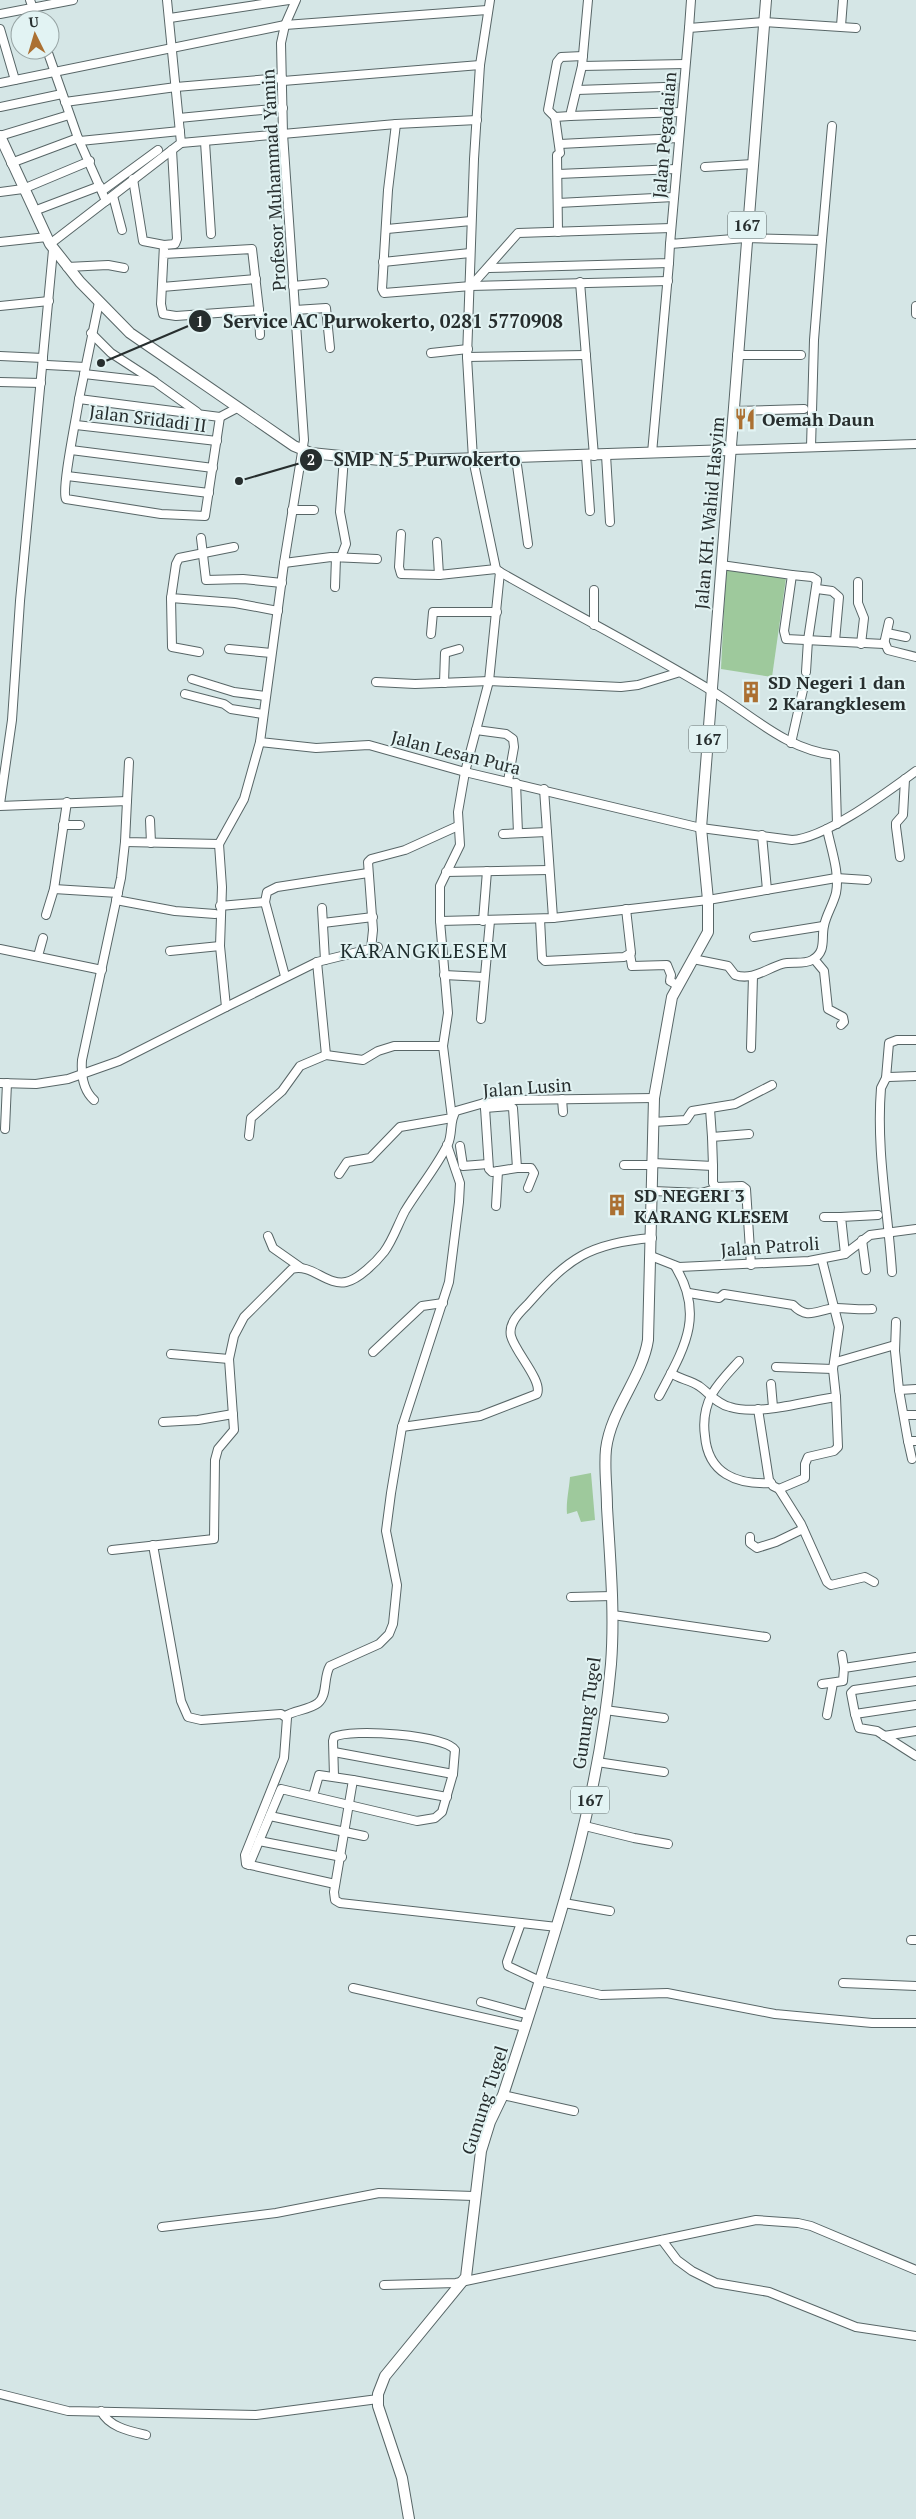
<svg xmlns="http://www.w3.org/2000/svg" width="916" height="2519" font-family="'PT Serif',serif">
	<rect width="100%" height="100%" fill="#d5e6e6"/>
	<g fill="#9ec99c">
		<polygon points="726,567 786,578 772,677 721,669"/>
		<path d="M591,1473L595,1520L581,1522L577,1511L567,1514C566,1501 569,1490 570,1477Z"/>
	</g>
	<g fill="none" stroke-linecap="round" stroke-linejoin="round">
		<polyline stroke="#b2c1c1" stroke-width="8" stroke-dasharray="8 4" stroke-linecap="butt" points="664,87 681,87"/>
		<g stroke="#586667" stroke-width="10">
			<g id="minor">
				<polyline points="30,0 37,20"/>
				<path d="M296,0L285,25L281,43L283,134L304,440L284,563L260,742L316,748L369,745L465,772L701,828L792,840C826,838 887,792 916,771"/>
				<polyline points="0,14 73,0"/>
				<polyline points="170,18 289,0"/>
				<polyline points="841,26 843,0"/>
				<polyline points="689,28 691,0"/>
				<polyline points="0,29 15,80"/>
				<polyline points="47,50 78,138 106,201"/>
				<polyline points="582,66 685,64"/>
				<polyline points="283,81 480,65"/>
				<polyline points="0,83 285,25 487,10"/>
				<polyline points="577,90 664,87"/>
				<polyline points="65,102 176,87 282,78"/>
				<polyline points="0,107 62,94"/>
				<polyline points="570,116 681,112"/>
				<polyline points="555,117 548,110 557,62 561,57 583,56"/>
				<polyline points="179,118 283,108"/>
				<polyline points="396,124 388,190 382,289 384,293 471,286 668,281"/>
				<polyline points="832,126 822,240 746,238 670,244 689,28 764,22 856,28"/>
				<polyline points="0,136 69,115"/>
				<polyline points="80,141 180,131"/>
				<polyline points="205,142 211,234"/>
				<polyline points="181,143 396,124 477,120"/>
				<polyline points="560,144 679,138"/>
				<polyline points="11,163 78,138"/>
				<polyline points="705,167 753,164"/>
				<polyline points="558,174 676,169"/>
				<polyline points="133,179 143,241 164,245"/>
				<polyline points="102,191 158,150"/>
				<polyline points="0,192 23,189 90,161"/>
				<polyline points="113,196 122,230"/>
				<polyline points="558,203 674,197"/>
				<polyline points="34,211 100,186"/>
				<polyline points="387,229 471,221"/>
				<polyline points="558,232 557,155 560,153 555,117 570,116 582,66 588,0"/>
				<polyline points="0,242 47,237"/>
				<polyline points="50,244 181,143 167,0"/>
				<polyline points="164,254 252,249 259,310 176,316 163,314 161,304 164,245 175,244 177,239 172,150"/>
				<polyline points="383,262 470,253"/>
				<polyline points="67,267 108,265 124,268"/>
				<polyline points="489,268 669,263 670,244"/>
				<polyline points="580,282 594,456"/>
				<polyline points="293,286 324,283"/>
				<polyline points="471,286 518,233 671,228"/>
				<polyline points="162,287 256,279"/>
				<polyline points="0,306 49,301"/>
				<polyline points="916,306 916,314"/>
				<polyline points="259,310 260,335"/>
				<polyline points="295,310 326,308 330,348"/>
				<polyline points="91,333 111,353 154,381"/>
				<polyline points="431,353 468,349"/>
				<polyline points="737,355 801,355"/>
				<polyline points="0,356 43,358"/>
				<polyline points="467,357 586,355"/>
				<polyline points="47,365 85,367"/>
				<polyline points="84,374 155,382 197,412"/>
				<polyline points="0,382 41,383"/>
				<path d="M79,399L220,417L205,516L161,514L66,499C61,490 77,415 79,399Z"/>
				<polyline points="79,399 99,302"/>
				<polyline points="734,411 804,409"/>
				<polyline points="220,417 237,408"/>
				<polyline points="76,425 217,441"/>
				<polyline points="811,447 814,340 822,240"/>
				<polyline points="71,450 213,468"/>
				<polyline points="730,450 916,444"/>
				<polyline points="652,453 669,263"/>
				<polyline points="606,455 610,522"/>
				<polyline points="586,456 590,511"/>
				<polyline points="516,458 528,544"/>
				<polyline points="67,476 209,493"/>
				<polyline points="292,510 314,510"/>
				<polyline points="401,534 399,567 401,574 439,575 496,569"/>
				<polyline points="201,538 206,580 243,579 282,583"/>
				<polyline points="437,542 439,575"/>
				<polyline points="234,547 179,558 176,564 171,598 235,603 278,611"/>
				<polyline points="341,557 346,544 340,512 344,457"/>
				<polyline points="284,563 331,557 377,559"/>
				<polyline points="721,565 792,575 784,631 786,639 884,644 889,622"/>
				<path d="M500,572C570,612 643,649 712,691C752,715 786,750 835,755L837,824"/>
				<polyline points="792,575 812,577 817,580 808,640 806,672"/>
				<polyline points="858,582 858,603 864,618 861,644"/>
				<polyline points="335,587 336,557"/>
				<polyline points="817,589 832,591 839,597 835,641"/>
				<polyline points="171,598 172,647 199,652"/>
				<polyline points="594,625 594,590"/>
				<polyline points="887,633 906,637"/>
				<polyline points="431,634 433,612 497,612"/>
				<polyline points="885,643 888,650 916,657"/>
				<polyline points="229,649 271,653"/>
				<polyline points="192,679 234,692 265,696"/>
				<polyline points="376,682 415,684 489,681 621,687 638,685 677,673"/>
				<polyline points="444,683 445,653 459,649"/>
				<polyline points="185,694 224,704 231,709 263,714"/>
				<polyline points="476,730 506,734 513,739 514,747 508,781"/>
				<polyline points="791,743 805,681"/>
				<polyline points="516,783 518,833"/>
				<polyline points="544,789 553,918"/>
				<polyline points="127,801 129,762"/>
				<polyline points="0,804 12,720 20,601 53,250"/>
				<polyline points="0,806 127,801 125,842 219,844 244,799 260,742"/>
				<polyline points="150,820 151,843"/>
				<polyline points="63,825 80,825"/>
				<polyline points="503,834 547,832"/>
				<polyline points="762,835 767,890"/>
				<polyline points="900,857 896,827 896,823 903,815 905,779"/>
				<polyline points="446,872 549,870"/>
				<polyline points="54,889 67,802"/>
				<polyline points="116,900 175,911 215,914"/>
				<polyline points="220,906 265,902"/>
				<polyline points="322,908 325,960"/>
				<polyline points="46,915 54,889 118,893"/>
				<polyline points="540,919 542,958 545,961 624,957 631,953 626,909"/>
				<polyline points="440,921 553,918 708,900 836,878 867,880"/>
				<polyline points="483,921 487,871"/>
				<polyline points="323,923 373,917"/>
				<polyline points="754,937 823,926"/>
				<polyline points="0,949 102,970"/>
				<polyline points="371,949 373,930 368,862 371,859 405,850 458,826"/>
				<polyline points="170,951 220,946"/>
				<polyline points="630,954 632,966 667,965 671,975 670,981 677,985"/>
				<polyline points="38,956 43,938"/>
				<path d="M693,959L728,966L735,975C752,981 766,969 782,964C792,961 803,965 812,960C827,952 821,938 824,926C826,915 833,905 836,893C840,873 831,849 827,829"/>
				<polyline points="814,959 824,971 828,1009 843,1017 844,1022 841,1025"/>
				<polyline points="317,962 326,1055"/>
				<polyline points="444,975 484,977"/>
				<polyline points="285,976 265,902 267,892 277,887 368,873"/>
				<polyline points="226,1007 317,962 378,947"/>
				<polyline points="481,1019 490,921"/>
				<polyline points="751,1048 753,976"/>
				<polyline points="886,1078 889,1043 897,1040 916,1040"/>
				<polyline points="0,1083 36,1084 68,1079 119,1061 226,1007 220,946 222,887 219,844"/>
				<polyline points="562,1099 563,1112"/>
				<path d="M94,1100C83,1090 81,1074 82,1060L121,878L125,842"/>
				<polyline points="484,1103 485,1108 510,1106 513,1108 517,1168 531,1168 534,1173 528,1188"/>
				<polyline points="485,1108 489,1169 492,1172 517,1168"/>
				<polyline points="710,1109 712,1137"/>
				<polyline points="653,1122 686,1120 692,1111 735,1104 772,1085"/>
				<polyline points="5,1129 7,1083"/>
				<polyline points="249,1136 251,1118 282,1091 300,1066 326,1055 363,1060 378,1051 394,1046 443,1046"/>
				<polyline points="460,1146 463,1166 488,1164"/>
				<polyline points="653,1163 713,1166 712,1137 749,1134"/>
				<polyline points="624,1165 653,1165"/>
				<polyline points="713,1166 713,1183 716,1187 742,1186 746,1189 751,1265"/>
				<polyline points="339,1174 347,1162 370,1158 400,1127 452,1118 443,1046 448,1013 440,921 440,886 460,845 458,812 465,772 489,681 500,572 496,569 473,459 467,357 474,159 480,65 490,0"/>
				<polyline points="653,1191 701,1193 719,1188"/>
				<polyline points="496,1206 498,1171"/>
				<polyline points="824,1217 841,1217"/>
				<polyline points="268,1236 273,1248 300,1267"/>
				<polyline points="862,1240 866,1270"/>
				<polyline points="845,1254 841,1217 878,1215"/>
				<polyline points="651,1256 679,1267 809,1261 845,1254 870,1235 916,1229"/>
				<path d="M892,1272C888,1210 876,1150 881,1088L886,1078L889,1077L916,1076"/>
				<path d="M689,1293L719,1298L724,1294L793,1305C808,1321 818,1309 836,1308C848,1308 860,1310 872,1309"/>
				<polyline points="896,1322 895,1351 899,1390"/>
				<polyline points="373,1352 422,1306 443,1303"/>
				<polyline points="171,1354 229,1359"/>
				<path d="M739,1361C729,1372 719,1382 712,1394C705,1407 703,1422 705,1436C708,1473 736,1485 771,1483"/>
				<polyline points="836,1362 895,1345"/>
				<polyline points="776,1367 833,1369"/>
				<path d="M671,1373C679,1379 690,1380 699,1386C709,1393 717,1404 730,1407C758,1416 807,1401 836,1397L833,1369L839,1327L822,1260"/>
				<polyline points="771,1384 773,1407"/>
				<polyline points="916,1389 899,1390 908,1441 916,1441"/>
				<path d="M659,1396C683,1350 706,1316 675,1266"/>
				<polyline points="758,1409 769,1480 773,1486 779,1489 801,1524 827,1582 831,1585 865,1577 874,1582"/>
				<polyline points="904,1415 916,1415"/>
				<polyline points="163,1422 198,1420 233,1414"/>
				<path d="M402,1427L480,1416L537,1394C543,1381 515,1352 511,1336C508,1323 520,1312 528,1304C568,1258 590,1243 652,1238"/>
				<polyline points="908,1441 912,1459"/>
				<polyline points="779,1489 805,1478 805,1464 808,1457 834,1451 838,1447 836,1397"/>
				<polyline points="750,1537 750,1543 757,1548 776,1542 803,1529"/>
				<polyline points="153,1545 181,1701 188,1717 201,1720 281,1714 287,1718 284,1758 245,1855 246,1864 335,1884"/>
				<path d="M112,1550L214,1539L215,1460L218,1449L234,1430L229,1359L234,1336L244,1317L292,1269C311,1263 327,1286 346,1282C359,1279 376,1262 384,1252C393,1240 398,1224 405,1211C419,1188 436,1168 448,1144C453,1133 449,1121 456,1111L484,1103L513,1100L654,1098"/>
				<polyline points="571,1597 612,1596"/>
				<polyline points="613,1615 766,1637"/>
				<polyline points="842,1655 844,1668"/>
				<polyline points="916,1681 854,1690 851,1693 855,1714 916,1705"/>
				<polyline points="822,1684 843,1681 844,1668 916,1657"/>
				<polyline points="605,1710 664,1718"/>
				<polyline points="855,1714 859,1728 877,1731 916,1756"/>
				<polyline points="827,1715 833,1683"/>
				<path d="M285,1716C295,1710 309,1710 318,1703C328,1695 323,1677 330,1666L379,1644L389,1634L393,1624L397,1585L386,1531L391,1493L402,1427L449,1282L459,1202L460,1183L447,1145"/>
				<polyline points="884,1736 916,1731"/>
				<polyline points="334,1752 453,1774"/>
				<polyline points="597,1762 664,1772"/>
				<polyline points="313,1796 319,1775 353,1780"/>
				<polyline points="447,1797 353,1780 334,1892 335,1900 340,1903 557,1927"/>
				<polyline points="270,1816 364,1836"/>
				<polyline points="585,1826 634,1838 668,1844"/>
				<polyline points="259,1841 342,1857"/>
				<path d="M249,1865L281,1789L417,1821L435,1818L442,1812L453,1774L455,1750C445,1735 351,1728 334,1737L333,1741L334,1776"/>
				<polyline points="564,1903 610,1911"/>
				<polyline points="521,1923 507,1962 508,1966 540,1981 601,1995 667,1993 775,2014 872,2023 916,2023"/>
				<polyline points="911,1940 916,1940"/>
				<polyline points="843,1983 916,1986"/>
				<polyline points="353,1988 525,2027"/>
				<polyline points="481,2002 529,2015"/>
				<polyline points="503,2095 574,2111"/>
				<polyline points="162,2227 276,2213 379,2193 474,2196"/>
				<polyline points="662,2240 677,2260 692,2271 716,2283 769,2292 856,2327 916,2336"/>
				<polyline points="384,2285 456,2283 756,2220 798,2223 811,2226 916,2270"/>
				<polyline points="0,2394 68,2411 256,2415 378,2399"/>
				<path d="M101,2411C109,2427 129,2431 146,2435"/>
			</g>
		</g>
		<g stroke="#586667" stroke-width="12">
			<g id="major">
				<polyline points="0,136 50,244 80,282 130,333 294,446 311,453 390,461 730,450"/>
				<path d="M409,2519L402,2478L378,2406V2394L385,2376L466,2277L481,2151L490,2122L503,2095C549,1954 598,1813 611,1664C615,1612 610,1559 607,1507C607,1488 604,1468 606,1449C611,1409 642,1378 648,1340L654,1098L672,997L708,932V900L701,828L766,0"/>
			</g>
		</g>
		<use href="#minor" stroke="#fff" stroke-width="8"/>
		<use href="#major" stroke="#fff" stroke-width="10"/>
	</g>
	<defs>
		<g id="restaurant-bare" transform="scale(1.725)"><path d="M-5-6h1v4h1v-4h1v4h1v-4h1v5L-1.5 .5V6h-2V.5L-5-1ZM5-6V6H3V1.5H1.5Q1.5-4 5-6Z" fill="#ab7032" stroke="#e2f3f3" stroke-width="2.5" paint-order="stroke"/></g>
		<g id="building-bare" transform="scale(1.725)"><path d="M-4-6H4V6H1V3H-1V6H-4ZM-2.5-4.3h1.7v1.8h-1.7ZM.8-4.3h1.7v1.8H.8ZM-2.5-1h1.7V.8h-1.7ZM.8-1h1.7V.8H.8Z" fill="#ab7032" stroke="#e2f3f3" stroke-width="2.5" paint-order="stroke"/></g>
	</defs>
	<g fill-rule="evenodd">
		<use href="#restaurant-bare" x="745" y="419"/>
		<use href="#building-bare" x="751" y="692"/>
		<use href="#building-bare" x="617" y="1205"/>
	</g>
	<g text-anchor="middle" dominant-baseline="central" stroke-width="4" stroke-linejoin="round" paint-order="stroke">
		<g fill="#e2f3f3" stroke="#5f6969" stroke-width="1">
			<rect x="728" y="211.5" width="38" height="27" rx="4"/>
			<rect x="689" y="725.5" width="38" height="27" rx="4"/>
			<rect x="571" y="1786.5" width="38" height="27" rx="4"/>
		</g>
		<g font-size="16" font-weight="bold" fill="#272e2e">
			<text x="747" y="225">167</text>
			<text x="708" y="739">167</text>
			<text x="590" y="1800">167</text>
		</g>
		<g font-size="18" fill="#272e2e" stroke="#e2f3f3">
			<text transform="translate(664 135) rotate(-85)">Jalan Pegadaian</text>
			<text transform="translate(273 180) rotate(-93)">Profesor Muhammad Yamin</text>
			<text transform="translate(148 418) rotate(7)">Jalan Sridadi II</text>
			<text transform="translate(709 513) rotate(-85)">Jalan KH. Wahid Hasyim</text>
			<text transform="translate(456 752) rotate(14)">Jalan Lesan Pura</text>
			<text transform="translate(527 1087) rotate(-4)">Jalan Lusin</text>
			<text transform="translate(770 1246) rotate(-4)">Jalan Patroli</text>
			<text transform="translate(586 1713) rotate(-82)">Gunung Tugel</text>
			<text transform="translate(484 2100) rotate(-72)">Gunung Tugel</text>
		</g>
		<g font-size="18" font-weight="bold" fill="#272e2e" stroke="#e2f3f3" text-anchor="start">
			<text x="762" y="419">Oemah Daun</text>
			<text x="768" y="682">SD Negeri 1 dan<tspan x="768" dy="21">2 Karangklesem</tspan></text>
			<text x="634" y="1195">SD NEGERI 3<tspan x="634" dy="21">KARANG KLESEM</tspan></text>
		</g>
		<g font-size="20" letter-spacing="1" fill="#1f2d2d" stroke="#e2f3f3">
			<text x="424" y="950">KARANGKLESEM</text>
		</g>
	</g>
	<path fill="none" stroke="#272e2e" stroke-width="2" d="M101 363L200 321M239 481L311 460"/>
	<g fill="#272e2e" stroke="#e2f3f3" stroke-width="2">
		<circle cx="101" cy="363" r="5"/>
		<circle cx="239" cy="481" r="5"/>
		<circle cx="200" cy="321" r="12"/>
		<circle cx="311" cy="460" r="12"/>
	</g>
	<g font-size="15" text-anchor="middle" font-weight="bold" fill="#fff">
		<text x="200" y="327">1</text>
		<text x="311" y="465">2</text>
	</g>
	<g font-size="19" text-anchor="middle" font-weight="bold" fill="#272e2e" stroke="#e2f3f3" stroke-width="4" stroke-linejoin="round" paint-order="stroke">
		<text x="393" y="328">Service AC Purwokerto, 0281 5770908</text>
		<text x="427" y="466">SMP N 5 Purwokerto</text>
	</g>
	<g transform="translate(35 35) rotate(355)"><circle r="24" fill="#e2f3f3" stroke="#97a4a4"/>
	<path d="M0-4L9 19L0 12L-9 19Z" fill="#ab7032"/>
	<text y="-8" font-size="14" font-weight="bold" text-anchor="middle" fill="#272e2e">U</text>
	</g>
</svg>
